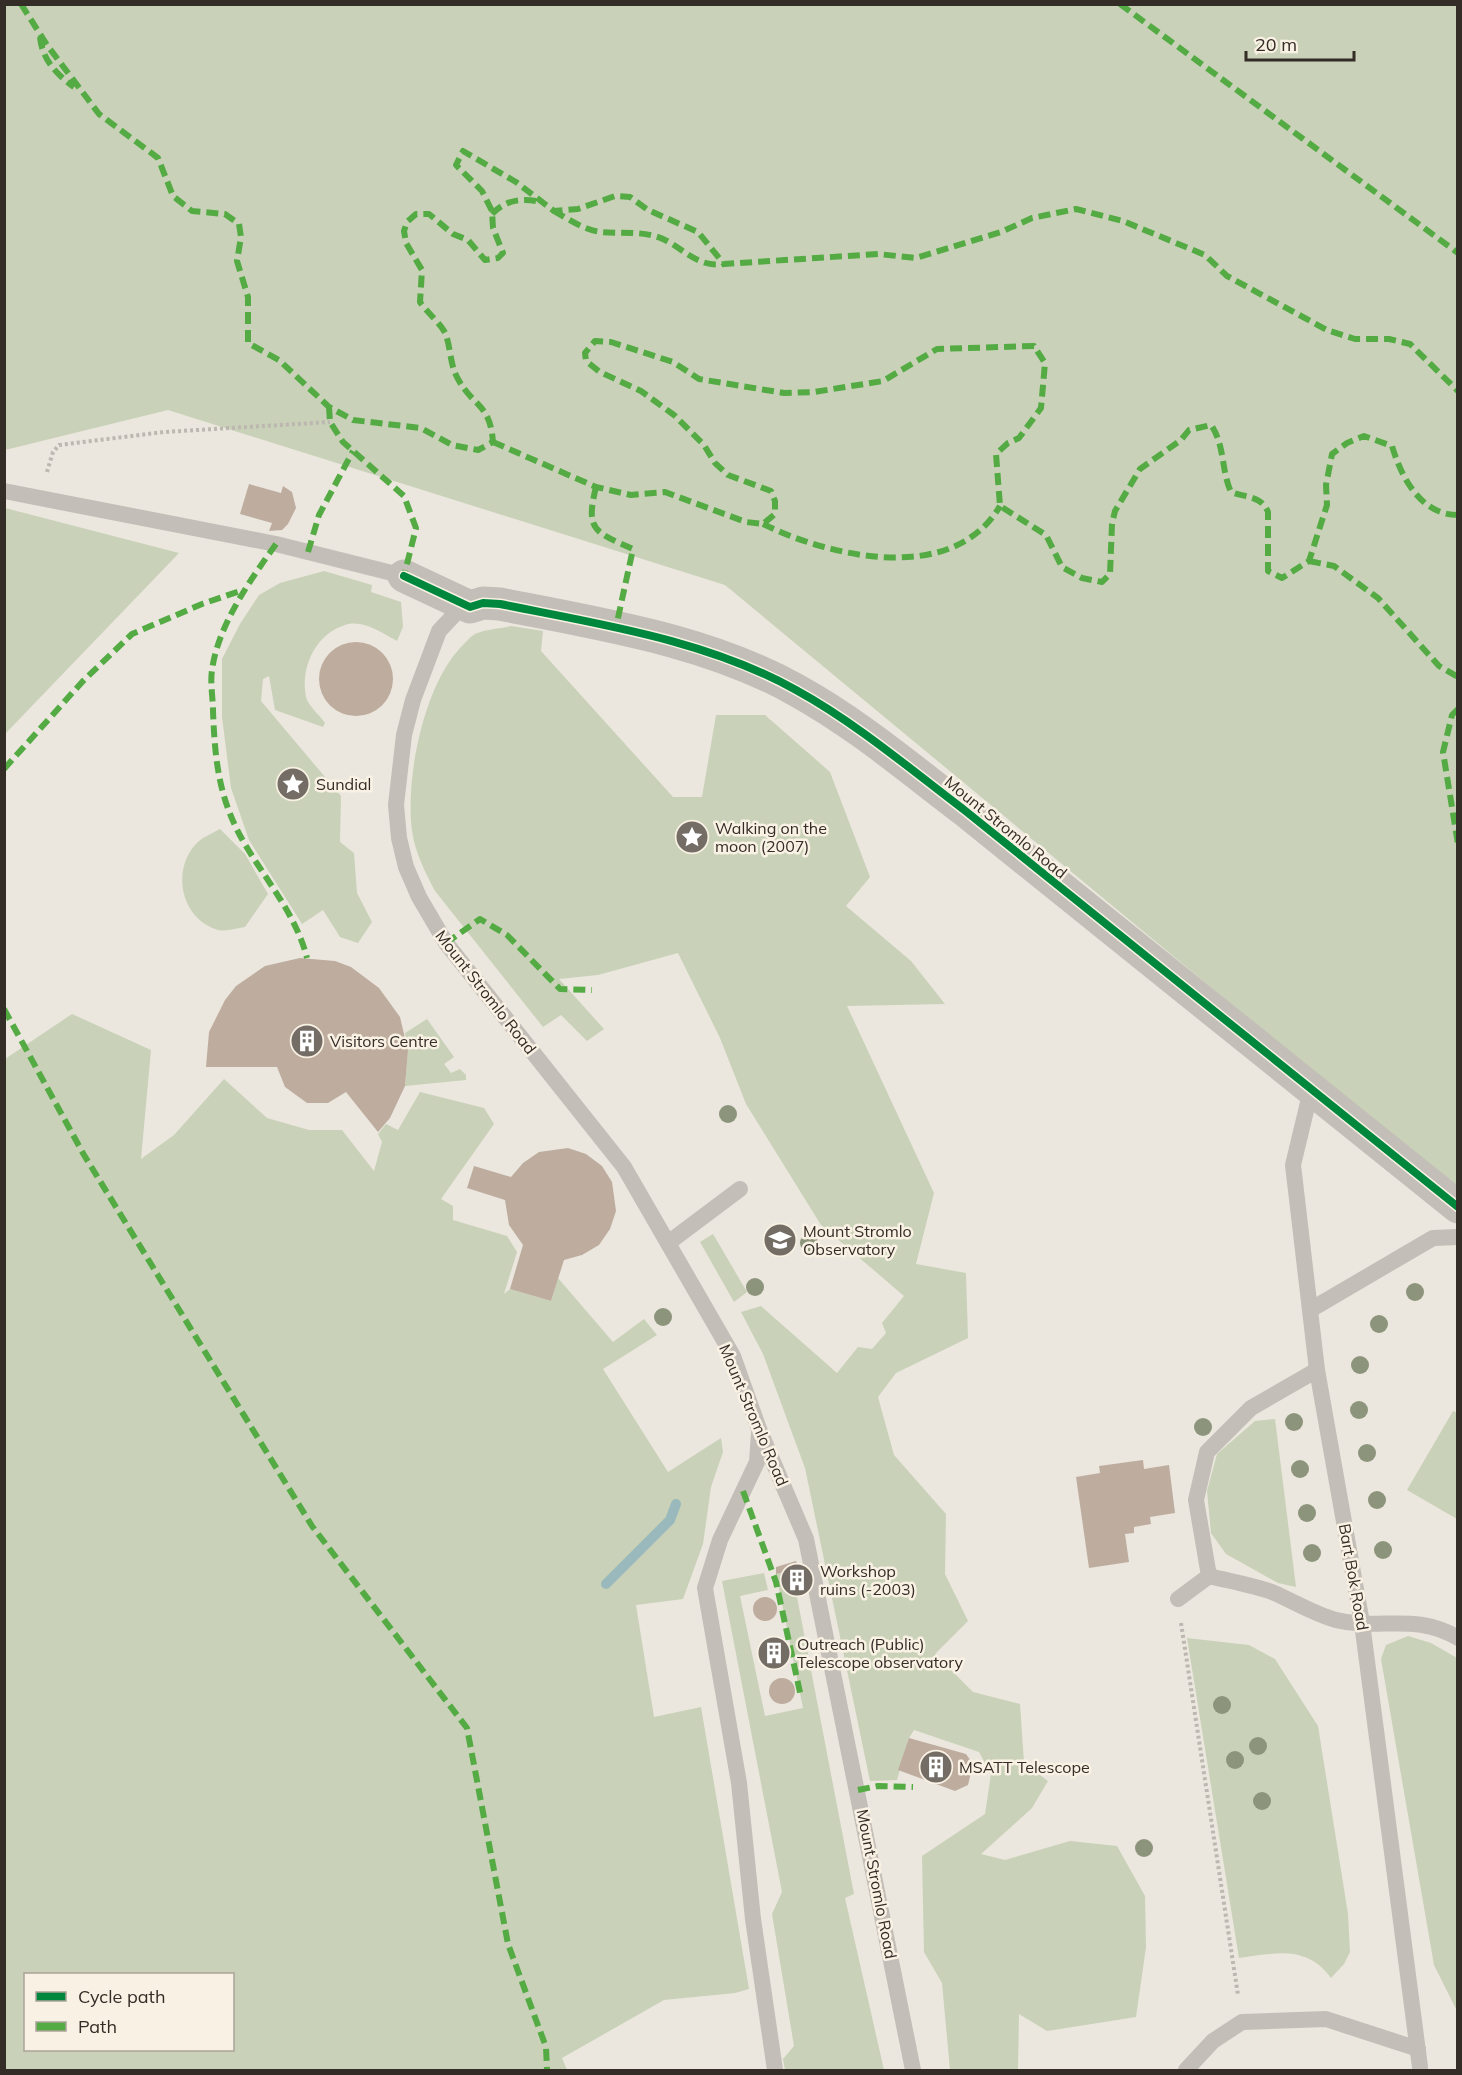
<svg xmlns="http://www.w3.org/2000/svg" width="1462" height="2075" font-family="Mulish,sans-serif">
	<rect width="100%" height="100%" fill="#ebe7de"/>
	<g fill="#c9d1b8" fill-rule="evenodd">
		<polygon points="4,5 1457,5 1457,1191 725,585 168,410 5,450"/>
		<polygon points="5,508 179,553 5,734 4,734"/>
		<path d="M324,571L372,585L371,592L401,602L403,627L397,641C382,633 363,619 345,625C315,634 300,669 306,697C308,706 320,715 325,723L323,727L275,710L269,676L263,679L261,701L341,796L340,842L354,853L357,893L372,922L358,943L340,937L323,910L302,924L249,840L231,788L222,717V659L240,624L259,595L280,583Z"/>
		<path d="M511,626L543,631L541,651L673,797H702L716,715H765L830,772L870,877L846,906L911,961L945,1004L847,1006L934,1193L916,1264L966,1273L968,1338L896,1373L878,1397L894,1455L946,1514L945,1574L968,1621L935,1654L973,1692L1020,1704L1024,1763L1048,1781L1032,1808L981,1854L1005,1860L1070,1841L1117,1846L1145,1896L1146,1947L1136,2017L1047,2031L1019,2014L1018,2070H950L942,1983L924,1952L922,1856L985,1814L991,1774L979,1752L914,1730L909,1738L897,1780L870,1781L805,1468L763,1354L741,1312L761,1306L837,1373L858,1347L872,1349L886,1333L882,1323L904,1296L821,1225L746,1104L720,1038L678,953L598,975L559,979L604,1029L587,1041L561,1015L543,1027L435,891C425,872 415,852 412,831C405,778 424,684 462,646C466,642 471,636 475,634C486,629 500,629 511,626Z"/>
		<path d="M220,829L245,854L268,894L245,927C237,928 225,932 218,930C180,919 170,867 199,841C205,836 213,833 220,829Z"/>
		<path d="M72,1014L151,1050L141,1159L174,1135L224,1079L267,1118L309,1130H342L374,1171L382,1142L378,1134L386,1124L398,1130L420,1092L484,1108L494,1124L441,1199L453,1206V1220L507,1236L517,1252L504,1294L510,1289L551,1301L558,1278L613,1342L644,1319L657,1335L603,1369L668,1472L721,1438L723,1452L711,1487L703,1544L683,1599L636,1605L654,1717L701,1707L749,1989L735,1993L664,2000L562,2058L567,2070H5V1059ZM26,1974H232V2050H26Z"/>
		<polygon points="427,1019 454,1057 444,1064 451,1073 460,1069 466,1075 466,1080 405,1086 408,1051 405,1033"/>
		<polygon points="713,1234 747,1292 734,1302 700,1242"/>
		<polygon points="1453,1411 1458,1413 1457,1519 1407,1490"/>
		<polygon points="1275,1419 1296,1587 1278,1583 1226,1554 1211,1533 1207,1491 1217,1454 1255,1421"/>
		<polygon points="792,1571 854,1894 845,1898 884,2070 785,2070 783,2059 794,2046 772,1914 782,1892 722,1581 764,1573 768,1590 740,1596 765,1716 803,1708 776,1574"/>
		<polygon points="1408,1636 1431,1643 1457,1658 1457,2011 1434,1965 1381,1659 1386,1645"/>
		<path d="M1187,1638L1249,1645L1275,1659L1318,1726L1348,1914L1350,1952L1344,1964L1331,1978C1307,1945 1275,1953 1239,1958Z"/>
	</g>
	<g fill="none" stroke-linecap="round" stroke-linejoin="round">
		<polyline stroke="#9ab9bc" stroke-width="10" points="606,1584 670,1520 676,1504"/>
	</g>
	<g fill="#bead9f">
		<polygon points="249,484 281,493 283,486 292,492 296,508 288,524 282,530 269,531 272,523 240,514"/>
		<circle cx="356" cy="679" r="37"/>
		<polygon points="300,958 335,961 351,967 379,988 400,1017 408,1051 405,1086 390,1118 378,1132 346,1092 328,1103 307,1103 285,1087 277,1067 206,1067 209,1032 225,1000 236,986 265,966"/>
		<polygon points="568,1148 586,1154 602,1166 612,1182 616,1211 610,1229 599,1245 582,1255 564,1260 551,1301 510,1289 523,1245 509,1225 505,1200 467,1188 474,1166 511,1177 523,1163 539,1152"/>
		<polygon points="1143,1460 1144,1469 1169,1465 1175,1513 1150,1517 1151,1524 1134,1527 1134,1533 1125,1534 1129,1562 1089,1568 1076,1477 1100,1473 1099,1466"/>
		<polygon points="796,1561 802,1586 796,1588 792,1571 776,1574 776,1567"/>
		<circle cx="765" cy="1609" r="12"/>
		<circle cx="774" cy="1651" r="13"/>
		<circle cx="782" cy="1691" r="13"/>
		<polygon points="909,1738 966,1754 973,1764 968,1785 955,1791 898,1770"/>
	</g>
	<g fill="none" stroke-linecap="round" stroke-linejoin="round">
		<g stroke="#bcb7b0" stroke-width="4" stroke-dasharray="3 3" stroke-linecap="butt">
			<polyline points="47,472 53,452 59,445 164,432 330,422"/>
			<polyline points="1181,1623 1238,1995"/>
		</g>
		<g stroke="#c3beb7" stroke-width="16">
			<polyline points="4,491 276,544 404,576"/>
			<polyline points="470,607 455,614 439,631 413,700 404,735 396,805 399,838 406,867 419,897 446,943 624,1167 733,1356 759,1429 806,1539 913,2070"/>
			<polyline points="1311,1090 1293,1165 1317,1370 1362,1623 1420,2067"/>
			<polyline points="668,1243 740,1189"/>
			<polyline points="1310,1310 1433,1238 1458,1237"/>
			<polyline points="759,1433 757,1462 720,1540 705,1588 739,1783 753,1919 775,2070"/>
			<path d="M1209,1576C1229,1581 1252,1585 1272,1592C1293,1601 1314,1614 1336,1620C1379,1631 1415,1612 1458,1638"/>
			<polyline points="1178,1599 1209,1576 1196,1500 1207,1452 1251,1408 1317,1370"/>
			<polyline points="1186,2070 1213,2041 1242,2022 1326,2019 1418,2049"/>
		</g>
		<path stroke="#c3beb7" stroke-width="33" d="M404,576L470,607L483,603L500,604C599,624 707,640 796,690C856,723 909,768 963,809L1458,1207"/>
		<g stroke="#54ab44" stroke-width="6" stroke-dasharray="12 6" stroke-linecap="butt">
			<path d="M21,4L47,45L99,114L158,158L173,196L192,211L225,214L239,224L241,237L237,261L248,297V343L279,360L329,407L353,420L421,428L452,445L478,450L493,442C490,403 474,408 458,379C450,365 451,350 446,335C443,326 426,311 420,302L422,270L406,243L404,231L407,222L416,214H429L453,234L468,240L485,260L498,258L503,253L493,228L492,211L482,191L456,165L463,151L516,182L554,211L578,209L615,196L630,197L648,210L698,232L724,264L878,254L916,258L1001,232L1032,218L1076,209L1123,221L1205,255L1227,276L1327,330L1355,339H1389L1410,344L1458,391"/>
			<polyline points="1120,4 1458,253"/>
			<path d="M40,37C42,59 56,74 74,87"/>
			<path d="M554,211C568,219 584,230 601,232C622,234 645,230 665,240C685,250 699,268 724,264"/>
			<path d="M492,214C504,201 520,198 536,201"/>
			<polyline points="329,407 330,422 343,442 404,496 416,528 404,576"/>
			<path d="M493,442L596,487L631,495L665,492L746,522L763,524L775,514V501L771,491L728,475L715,463L704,445L674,415L641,391L600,372L586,361L585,353L595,341L611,342L673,362L699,379L784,393L814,392L883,381L937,349L1034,346L1045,363L1041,408L1019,438L1008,443L996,454L1000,506L1046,535L1062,567L1082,578L1102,582L1110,574L1112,524L1115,511L1140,469L1181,440L1189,430L1211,425C1225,445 1221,470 1231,492C1246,498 1261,495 1268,512V571L1282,578L1309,561L1327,505L1326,485L1332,454L1347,443L1364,436L1392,446C1401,476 1420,515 1458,515"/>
			<path d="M596,487C585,531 595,532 633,549L616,627"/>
			<path d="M763,524C830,557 953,586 1000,506"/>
			<path d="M276,544C251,579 218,625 212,670C210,683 213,698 213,711C215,762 219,801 246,846C268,883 296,915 307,958"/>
			<polyline points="308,552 319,515 353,451"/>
			<polyline points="1309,561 1334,566 1378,598 1439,666 1458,677"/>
			<polyline points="1458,709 1452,715 1443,752 1458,844"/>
			<polyline points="4,769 83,681 132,634 202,604 243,590"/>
			<polyline points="446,943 480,919 507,935 560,989 592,990"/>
			<polyline points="4,1009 84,1155 312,1526 467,1728 508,1944 546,2047 547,2070"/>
			<polyline points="743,1491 776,1582 801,1697"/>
			<polyline points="858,1790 878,1786 913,1787"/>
		</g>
		<g stroke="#f9f2e4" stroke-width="11">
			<path id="cycleway" d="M404,576L470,607L483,603L500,604C599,624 707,640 796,690C856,723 909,768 963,809L1458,1207"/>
		</g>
		<use href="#cycleway" stroke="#00873e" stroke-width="8"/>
	</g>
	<g fill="#8c957b">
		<circle cx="728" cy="1114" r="9"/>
		<circle cx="809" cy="1243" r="9"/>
		<circle cx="755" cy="1287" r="9"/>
		<circle cx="1415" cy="1292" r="9"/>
		<circle cx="663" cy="1317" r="9"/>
		<circle cx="1379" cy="1324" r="9"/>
		<circle cx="1360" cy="1365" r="9"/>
		<circle cx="1359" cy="1410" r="9"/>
		<circle cx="1294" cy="1422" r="9"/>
		<circle cx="1203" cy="1427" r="9"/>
		<circle cx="1367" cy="1453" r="9"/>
		<circle cx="1300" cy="1469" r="9"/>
		<circle cx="1377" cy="1500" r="9"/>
		<circle cx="1307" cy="1513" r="9"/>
		<circle cx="1383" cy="1550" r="9"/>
		<circle cx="1312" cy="1553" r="9"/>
		<circle cx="1222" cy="1705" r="9"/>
		<circle cx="1258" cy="1746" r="9"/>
		<circle cx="1235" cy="1760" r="9"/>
		<circle cx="1262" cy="1801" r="9"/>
		<circle cx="1144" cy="1848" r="9"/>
	</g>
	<defs>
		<g id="sight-disc" transform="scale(1.725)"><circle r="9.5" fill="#746d66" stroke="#f9f2e4"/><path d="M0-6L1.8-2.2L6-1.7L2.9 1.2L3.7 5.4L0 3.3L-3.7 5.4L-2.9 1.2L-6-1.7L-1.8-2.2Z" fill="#fff"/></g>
		<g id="building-disc" transform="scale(1.725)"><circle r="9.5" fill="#746d66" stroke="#f9f2e4"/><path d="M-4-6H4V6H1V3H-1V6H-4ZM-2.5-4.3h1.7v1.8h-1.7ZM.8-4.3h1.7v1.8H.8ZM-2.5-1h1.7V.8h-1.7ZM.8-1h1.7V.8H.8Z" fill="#fff"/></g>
		<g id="university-disc" transform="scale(1.725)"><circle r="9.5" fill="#746d66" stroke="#f9f2e4"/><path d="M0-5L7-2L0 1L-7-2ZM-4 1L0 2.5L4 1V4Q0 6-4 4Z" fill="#fff"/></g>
	</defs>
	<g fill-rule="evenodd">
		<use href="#sight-disc" x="293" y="784"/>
		<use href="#sight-disc" x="692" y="837"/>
		<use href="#building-disc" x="307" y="1041"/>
		<use href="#university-disc" x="780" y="1240"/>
		<use href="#building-disc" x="797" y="1580"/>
		<use href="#building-disc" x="774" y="1653"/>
		<use href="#building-disc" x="936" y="1767"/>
	</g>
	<g text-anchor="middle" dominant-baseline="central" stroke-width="5" stroke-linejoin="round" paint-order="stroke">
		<g font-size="16" fill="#342c26" stroke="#f9f2e4" text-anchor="start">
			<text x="316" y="784">Sundial</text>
			<text x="715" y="828">Walking on the<tspan x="715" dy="18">moon (2007)</tspan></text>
			<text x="330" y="1041">Visitors Centre</text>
			<text x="803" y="1231">Mount Stromlo<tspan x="803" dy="18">Observatory</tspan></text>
			<text x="820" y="1571">Workshop<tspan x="820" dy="18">ruins (-2003)</tspan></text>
			<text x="797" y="1644">Outreach (Public)<tspan x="797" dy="18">Telescope observatory</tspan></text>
			<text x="959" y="1767">MSATT Telescope</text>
		</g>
		<g font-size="16" fill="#342c26" stroke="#f9f2e4">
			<text transform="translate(1006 827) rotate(39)">Mount Stromlo Road</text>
			<text transform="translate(486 992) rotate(52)">Mount Stromlo Road</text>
			<text transform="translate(754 1415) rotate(67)">Mount Stromlo Road</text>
			<text transform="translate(1354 1577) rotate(80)">Bart Bok Road</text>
			<text transform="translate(877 1884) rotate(79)">Mount Stromlo Road</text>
		</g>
	</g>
	<rect width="1462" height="2075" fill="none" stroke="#342c26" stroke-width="12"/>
	<rect x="24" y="1973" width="210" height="78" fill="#f9f2e4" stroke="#aaa398" stroke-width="1.5"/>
	<rect x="36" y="1992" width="30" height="9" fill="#00873e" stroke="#aaa398" stroke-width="1.5"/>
	<text x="78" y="2003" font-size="18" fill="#342c26">Cycle path</text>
	<rect x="36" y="2022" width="30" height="9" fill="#54ab44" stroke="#aaa398" stroke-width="1.5"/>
	<text x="78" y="2033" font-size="18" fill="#342c26">Path</text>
	<path d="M1246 51v9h108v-9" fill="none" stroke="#342c26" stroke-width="3"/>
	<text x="1255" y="51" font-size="18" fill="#342c26" stroke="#f9f2e4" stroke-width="4.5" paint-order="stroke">20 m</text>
</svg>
